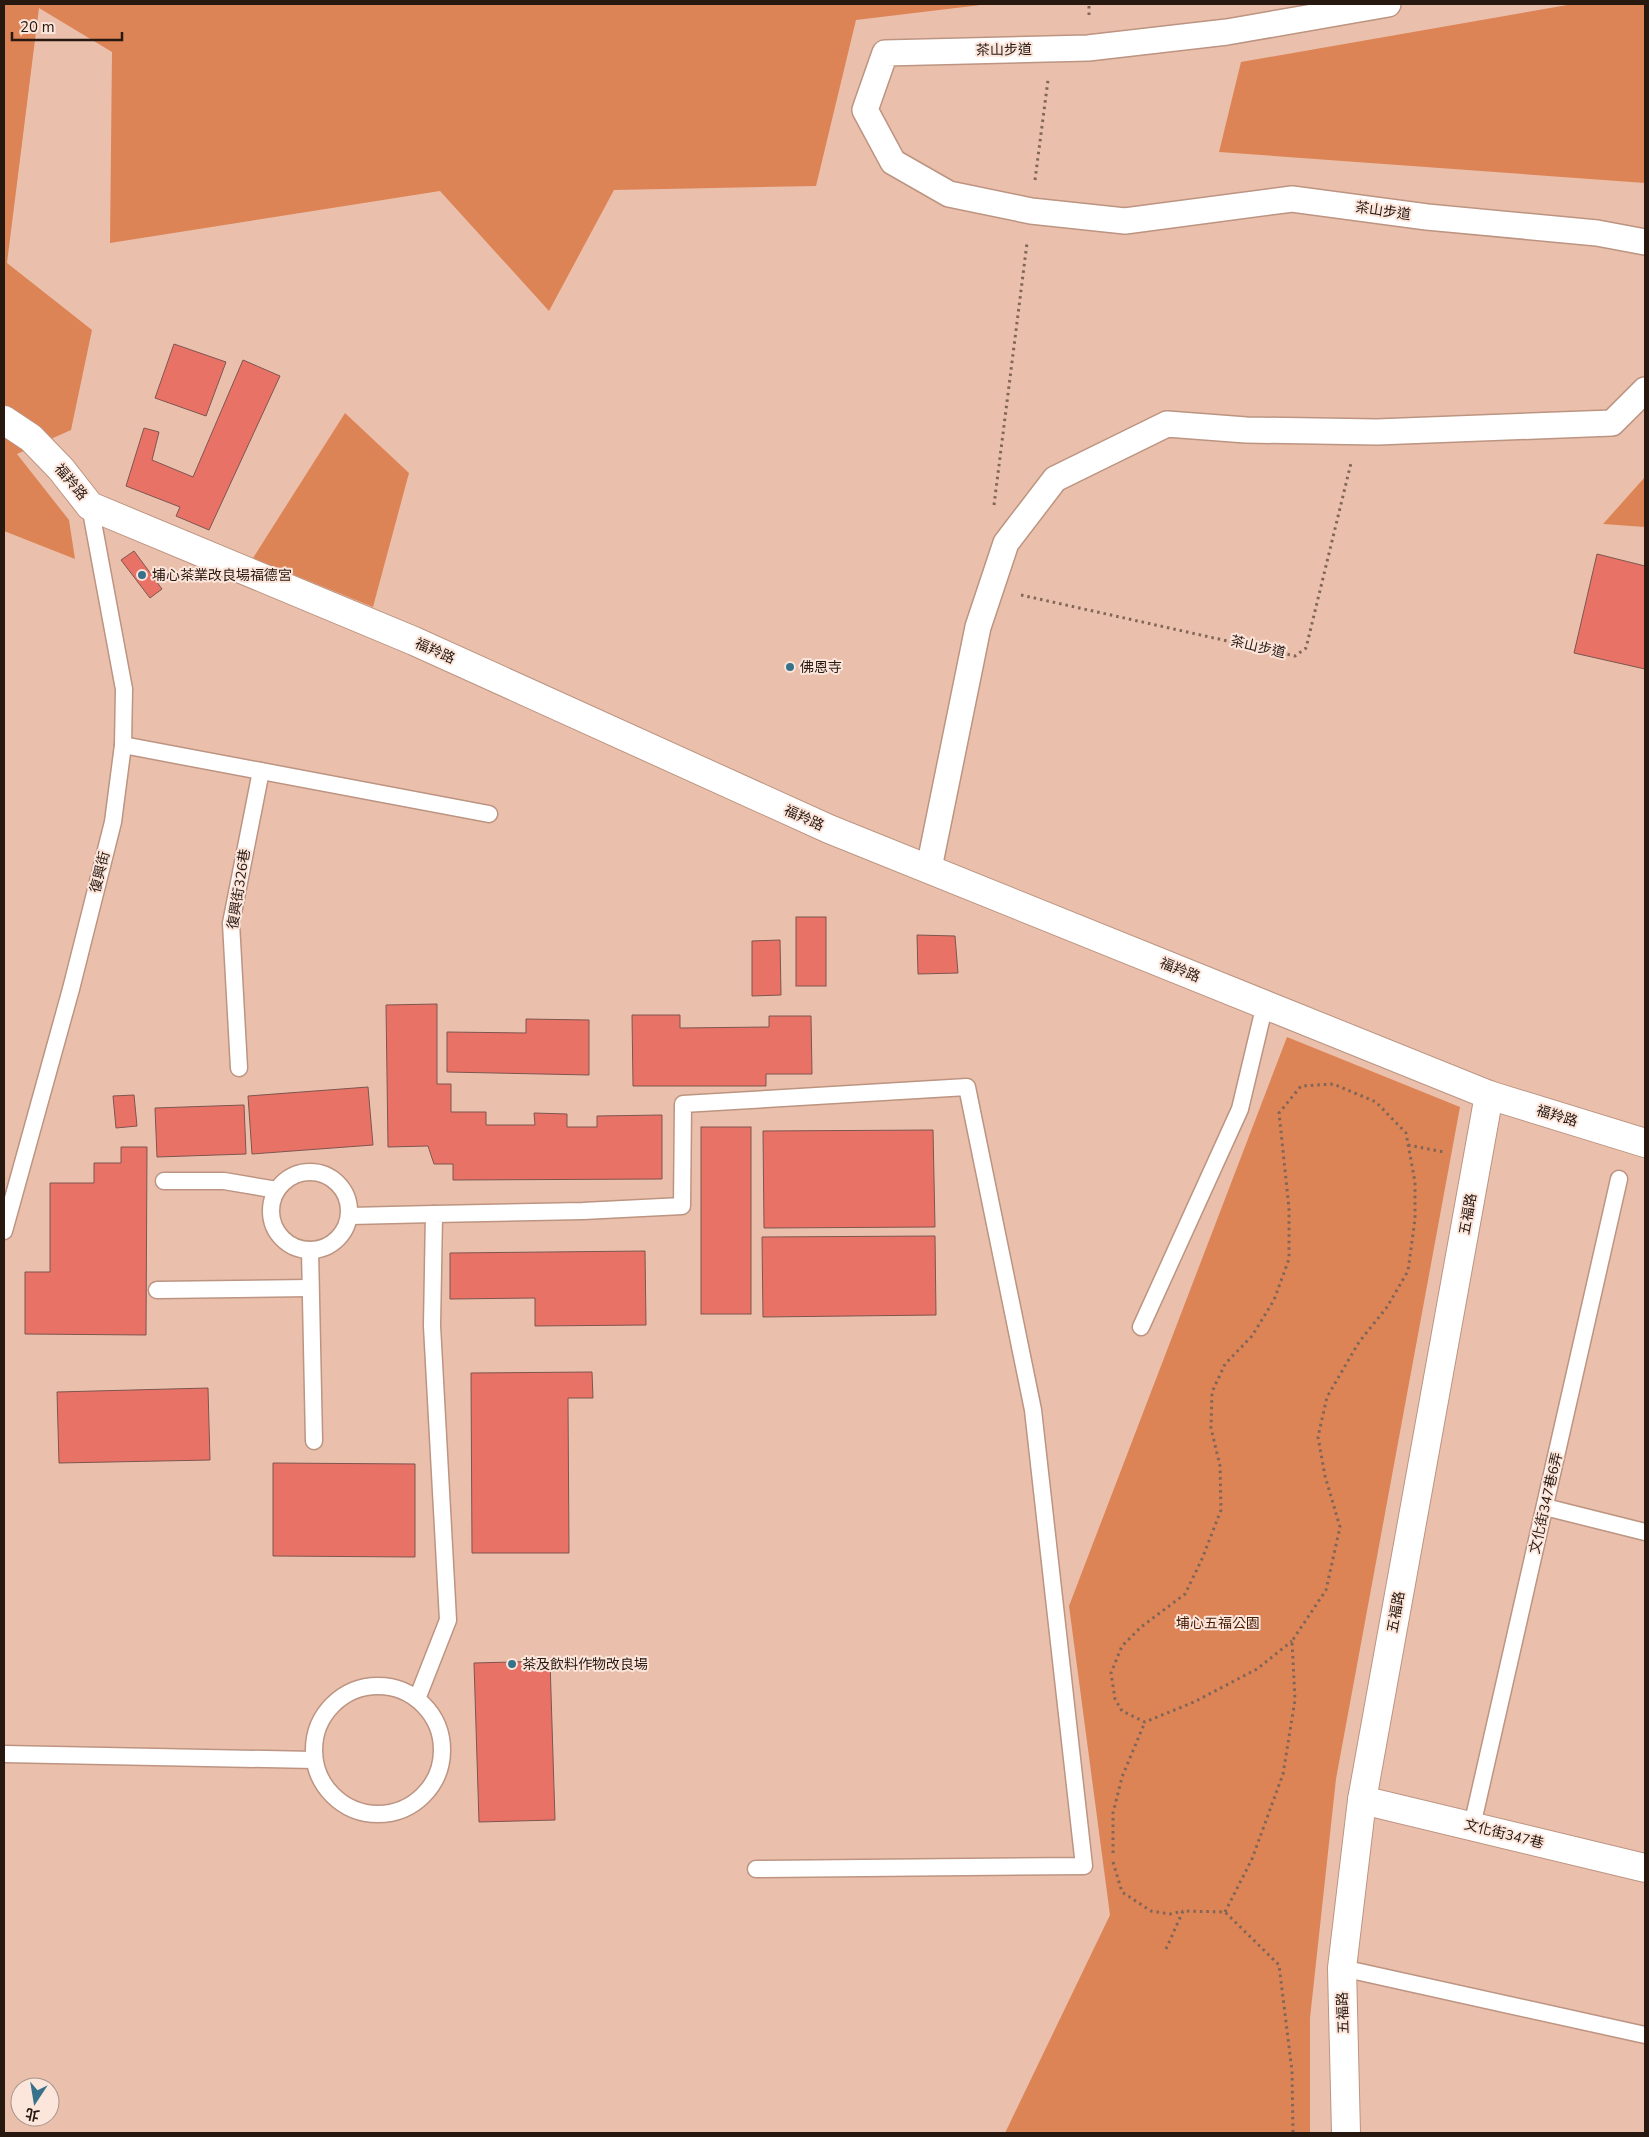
<svg xmlns="http://www.w3.org/2000/svg" width="1649" height="2137" font-family="'Nunito Sans','Noto Sans TC',sans-serif">
	<rect width="100%" height="100%" fill="#eac0ac"/>
	<g fill="#dd8456">
		<polygon points="4,4 989,4 856,20 816,186 614,190 549,311 440,191 110,243 112,52 39,8 7,263 92,330 71,430 17,454 69,520 75,559 4,531"/>
		<polygon points="1573,4 1645,4 1645,183 1219,152 1241,62"/>
		<polygon points="345,413 409,473 373,607 253,558"/>
		<polygon points="1645,477 1645,527 1603,524"/>
		<polygon points="1287,1037 1460,1107 1336,1779 1310,2018 1310,2133 1005,2133 1110,1915 1069,1606"/>
	</g>
	<g fill="#e97267" stroke="#7e554f">
		<polygon points="174,344 226,362 206,416 155,398"/>
		<polygon points="243,360 280,376 209,530 176,516 180,507 126,486 144,428 159,432 152,460 193,477"/>
		<polygon points="134,551 162,589 150,598 121,560"/>
		<polygon points="1597,554 1645,566 1645,669 1574,653"/>
		<rect x="796" y="917" width="30" height="69"/>
		<polygon points="917,935 955,936 958,973 918,974"/>
		<polygon points="780,940 781,995 752,996 752,941"/>
		<polygon points="437,1004 437,1084 451,1084 451,1112 486,1112 486,1125 535,1125 534,1113 567,1114 567,1127 597,1127 597,1116 662,1115 662,1179 453,1180 453,1164 434,1164 428,1146 388,1147 386,1005"/>
		<polygon points="632,1015 680,1015 680,1028 769,1027 769,1016 811,1016 812,1074 766,1074 766,1086 633,1086"/>
		<polygon points="526,1019 589,1020 589,1075 447,1072 447,1032 526,1033"/>
		<polygon points="368,1087 373,1145 252,1154 248,1096"/>
		<polygon points="134,1095 137,1126 116,1128 113,1096"/>
		<polygon points="244,1105 246,1154 157,1157 155,1108"/>
		<rect x="701" y="1127" width="50" height="187"/>
		<polygon points="933,1130 935,1227 764,1228 763,1131"/>
		<polygon points="121,1147 147,1147 146,1335 25,1334 25,1272 50,1272 50,1183 94,1183 94,1163 121,1163"/>
		<polygon points="935,1236 936,1315 763,1317 762,1237"/>
		<polygon points="645,1251 646,1325 535,1326 535,1298 450,1299 450,1253"/>
		<polygon points="592,1372 593,1398 568,1398 569,1553 472,1553 471,1373"/>
		<polygon points="208,1388 210,1460 59,1463 57,1392"/>
		<polygon points="273,1463 415,1464 415,1557 273,1556"/>
		<polygon points="550,1661 555,1820 479,1822 474,1663"/>
	</g>
	<g fill="none" stroke-linecap="round" stroke-linejoin="round">
		<g stroke="#bc9481" stroke-width="19">
			<g id="service">
				<polyline points="123,745 489,814"/>
				<polyline points="239,1068 231,923 261,771"/>
				<circle cx="310" cy="1211" r="39"/>
				<polyline points="164,1181 224,1181 277,1190"/>
				<polyline points="350,1216 434,1214"/>
				<polyline points="4,1231 71,989 113,822 123,745 124,689 90,506"/>
				<polyline points="310,1250 314,1441"/>
				<polyline points="157,1290 310,1288"/>
				<polyline points="1141,1327 1240,1109 1265,1004"/>
				<polyline points="1545,1507 1645,1532"/>
				<circle cx="378" cy="1750" r="64"/>
				<polyline points="417,1699 448,1620 432,1326 434,1214 583,1211 682,1206 683,1104 967,1087 1033,1410 1084,1866 756,1869"/>
				<polyline points="4,1754 314,1760"/>
				<polyline points="1472,1826 1619,1179"/>
				<polyline points="1342,1968 1645,2035"/>
			</g>
		</g>
		<g stroke="#bc9481" stroke-width="28">
			<g id="pedestrian">
				<polyline points="1388,4 1227,32 1088,48 885,53 865,110 893,162 949,194 1031,211 1125,221 1292,199 1427,217 1597,233 1645,242"/>
				<polyline points="929,868 978,627 1006,543 1055,479 1167,424 1246,430 1377,432 1612,423 1645,390"/>
			</g>
		</g>
		<g stroke="#bc9481" stroke-width="30">
			<g id="minor">
				<polyline points="4,420 31,438 61,469 90,506 414,641 829,829 1489,1095 1645,1143"/>
				<polyline points="1362,1800 1645,1868"/>
				<polyline points="1346,2133 1342,1968 1362,1800 1489,1095"/>
			</g>
		</g>
		<g stroke="#816658" stroke-width="3" stroke-dasharray="2.5 4" stroke-linecap="butt">
			<polyline points="1089,15 1089,4"/>
			<polyline points="1035,180 1048,80"/>
			<polyline points="994,505 1027,243"/>
			<polyline points="1021,595 1295,656 1306,648 1351,463"/>
			<polyline points="1408,1145 1444,1152"/>
			<polyline points="1113,1853 1113,1813 1122,1777 1145,1722"/>
			<polyline points="1113,1862 1122,1892 1151,1911 1170,1914 1183,1911"/>
			<polyline points="1225,1912 1252,1859 1283,1774 1295,1700 1292,1641 1326,1590 1340,1527 1325,1476 1318,1437 1327,1397 1359,1342 1387,1307 1408,1271 1415,1219 1415,1182 1406,1133 1376,1102 1333,1084 1301,1086 1279,1113 1289,1208 1289,1259 1274,1300 1252,1336 1225,1364 1212,1392 1211,1428 1220,1466 1221,1510 1202,1559 1185,1594 1141,1627 1122,1646 1111,1673 1115,1699 1122,1711 1145,1722 1194,1702 1257,1669 1292,1641"/>
			<polyline points="1166,1949 1183,1911 1225,1912 1279,1965 1292,2071 1293,2133"/>
		</g>
		<use href="#service" stroke="#fff" stroke-width="16"/>
		<use href="#pedestrian" stroke="#fff" stroke-width="25"/>
		<use href="#minor" stroke="#fff" stroke-width="28"/>
	</g>
	<g fill="#37728a" stroke="#fce6dc" stroke-width="2">
		<circle cx="142" cy="575" r="5"/>
		<circle cx="790" cy="667" r="5"/>
		<circle cx="512" cy="1664" r="5"/>
	</g>
	<g text-anchor="middle" dominant-baseline="central" stroke-width="4" stroke-linejoin="round" paint-order="stroke">
		<g font-size="14" fill="#271810" stroke="#fce6dc">
			<text transform="translate(1004 50) rotate(-1)">茶山步道</text>
			<text transform="translate(1383 211) rotate(8)">茶山步道</text>
			<text transform="translate(71 482) rotate(50)">福羚路</text>
			<text transform="translate(1258 647) rotate(13)">茶山步道</text>
			<text transform="translate(435 651) rotate(24)">福羚路</text>
			<text transform="translate(804 818) rotate(24)">福羚路</text>
			<text transform="translate(100 872) rotate(-76)">復興街</text>
			<text transform="translate(239 889) rotate(-81)">復興街326巷</text>
			<text transform="translate(1180 970) rotate(22)">福羚路</text>
			<text transform="translate(1557 1116) rotate(17)">福羚路</text>
			<text transform="translate(1468 1214) rotate(-80)">五福路</text>
			<text transform="translate(1546 1503) rotate(-77)">文化街347巷6弄</text>
			<text transform="translate(1396 1612) rotate(-80)">五福路</text>
			<text transform="translate(1504 1834) rotate(14)">文化街347巷</text>
			<text transform="translate(1343 2013) rotate(-92)">五福路</text>
		</g>
		<g font-size="14" fill="#271810" stroke="#fce6dc" text-anchor="start">
			<text x="152" y="575">埔心茶業改良場福德宮</text>
			<text x="800" y="667">佛恩寺</text>
			<text x="522" y="1664">茶及飲料作物改良場</text>
		</g>
		<g font-size="14" fill="#461c05" stroke="#fce6dc">
			<text x="1218" y="1623">埔心五福公園</text>
		</g>
	</g>
	<rect width="1649" height="2137" fill="none" stroke="#271810" stroke-width="10"/>
	<g transform="translate(35 2102) rotate(192)"><circle r="24" fill="#fce6dc" stroke="#a7948a"/>
	<path d="M0-4L9 19L0 12L-9 19Z" fill="#37728a"/>
	<text y="-8" font-size="14" font-weight="bold" text-anchor="middle" fill="#271810">北</text>
	</g>
	<path d="M12 32v8h110v-8" fill="none" stroke="#271810" stroke-width="2.5"/>
	<text x="20" y="32" font-size="15" fill="#271810" stroke="#fce6dc" stroke-width="4" paint-order="stroke">20 m</text>
</svg>
